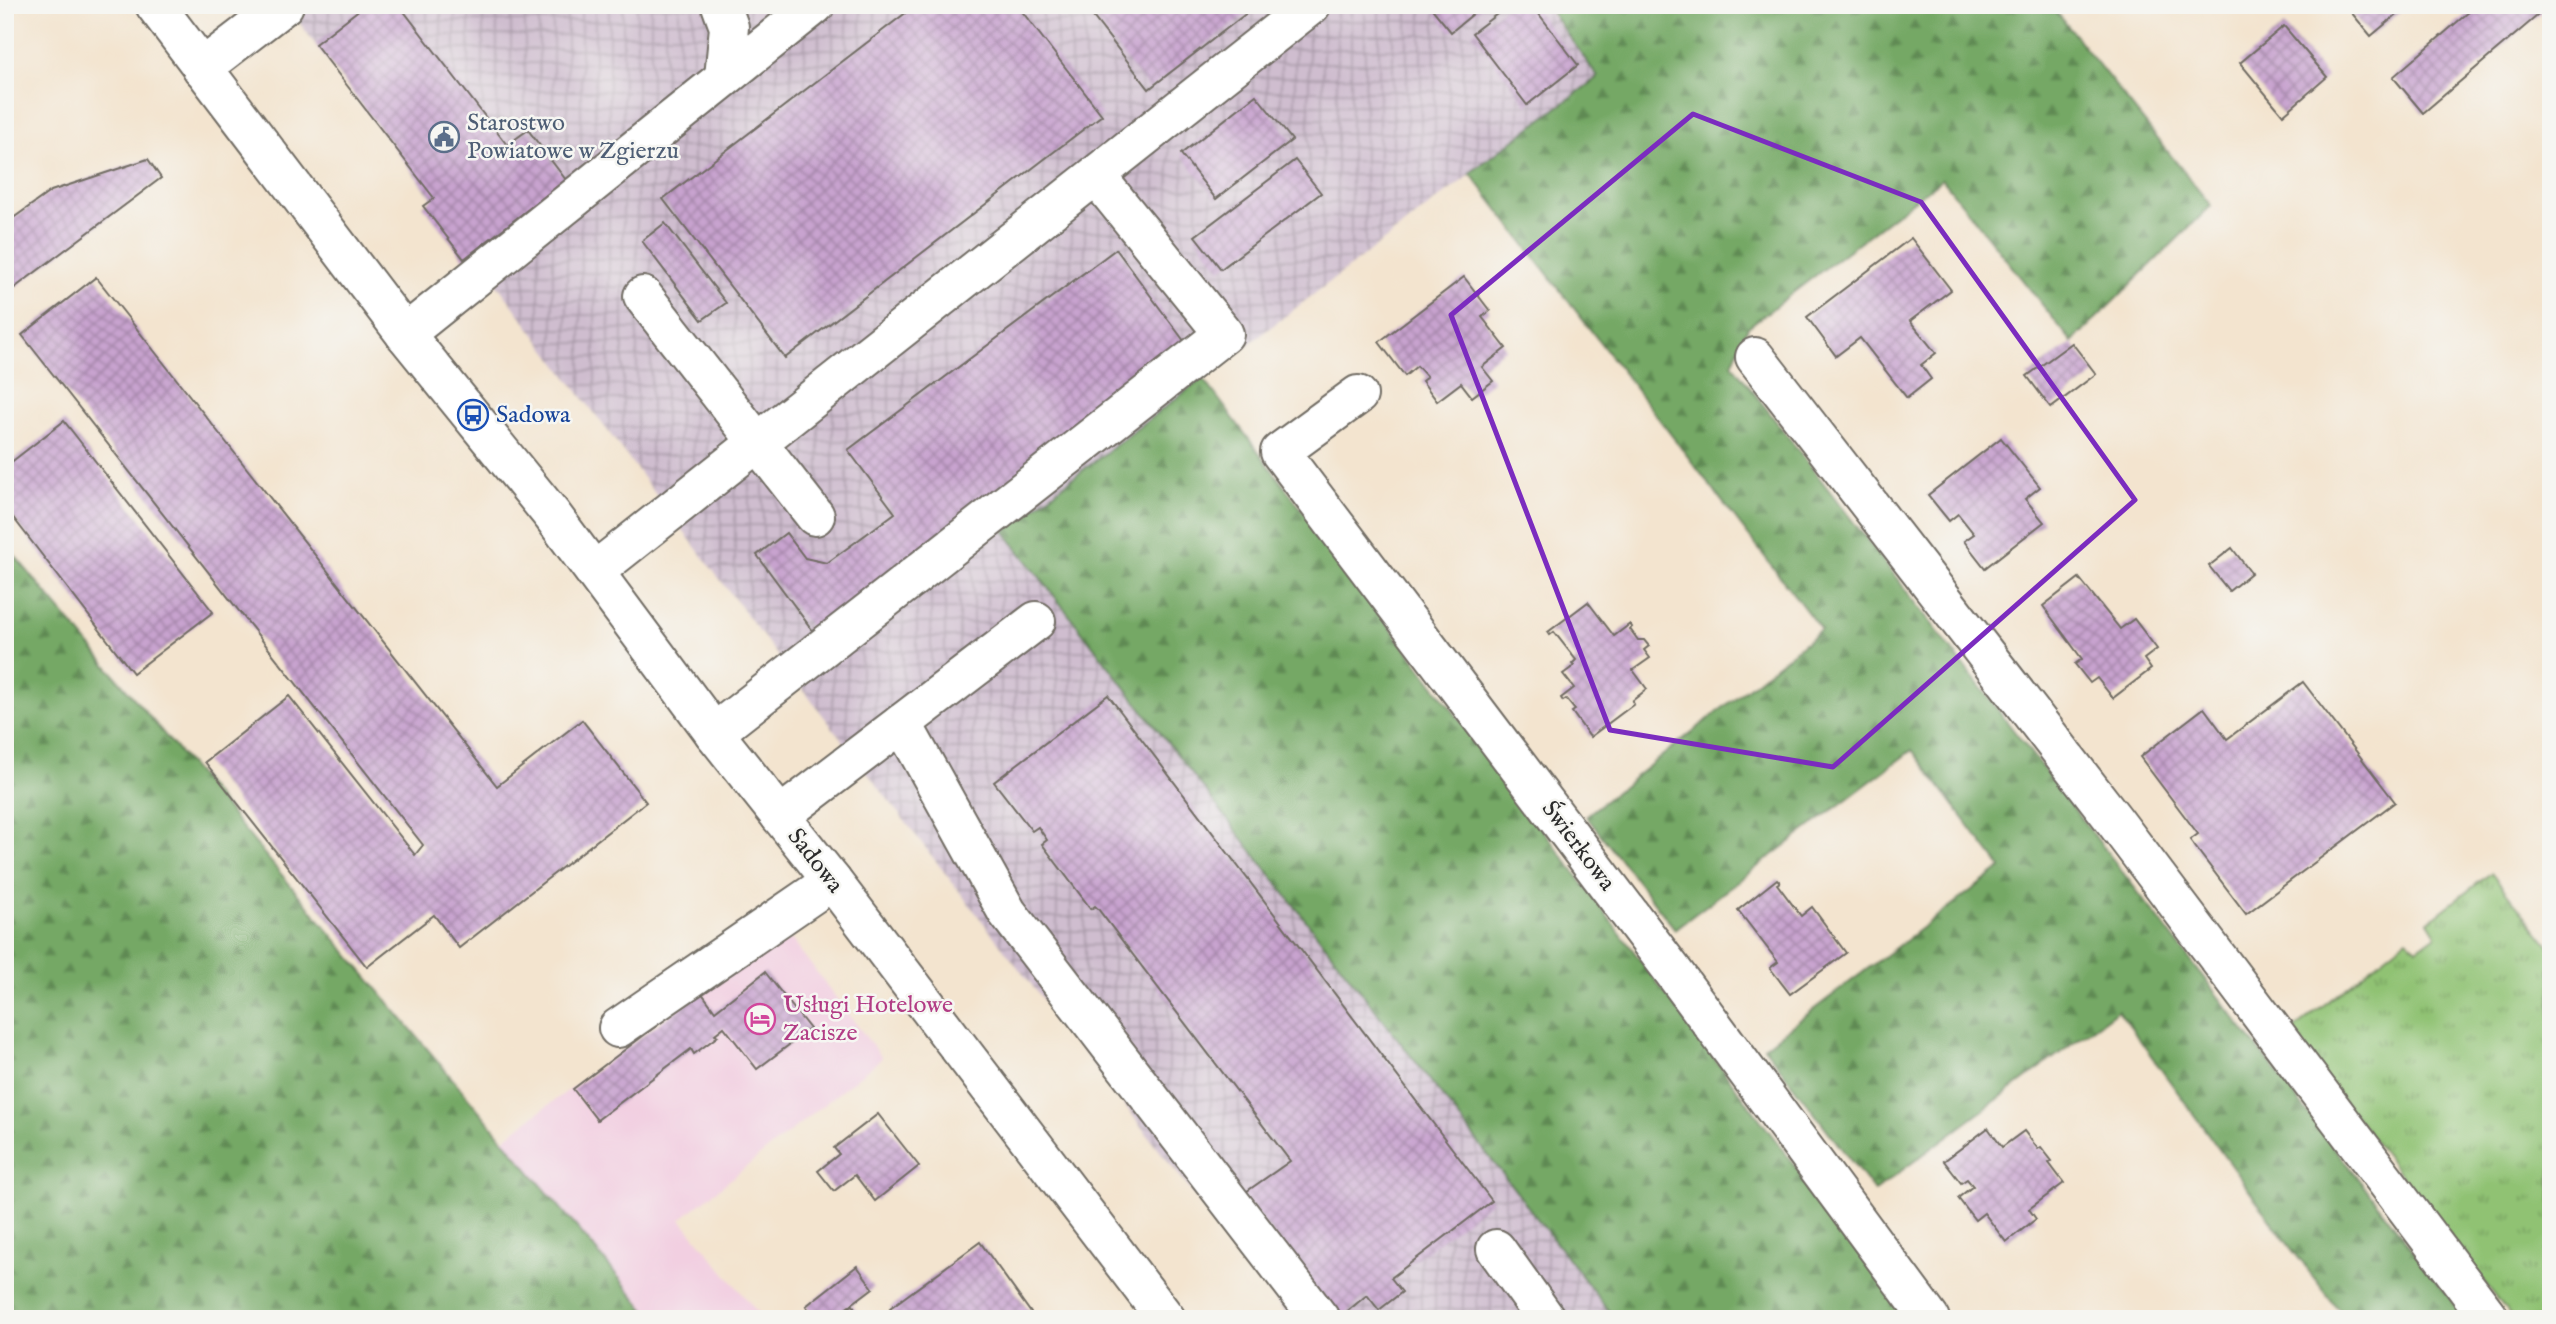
<svg xmlns="http://www.w3.org/2000/svg" width="2556" height="1324" font-family="'IM FELL English',serif">
	<defs>
		<pattern id="industrial-grid" width="8" height="8" patternUnits="userSpaceOnUse" patternTransform="scale(1.75)"><rect width="8" height="8" fill="#cfbdcf"/><path d="M0 4h8M4 0v8" fill="none" stroke="#a89aa8"/></pattern>
		<pattern id="grass-tufts" width="24" height="20" patternUnits="userSpaceOnUse" patternTransform="scale(1.75)"><rect width="24" height="20" fill="#90c273"/><path d="M3 7l-1-3M5 7V3M7 7l1-3M15 17l-1-3M17 17v-4M19 17l1-3" fill="none" stroke="#769e5f"/></pattern>
		<pattern id="forest-firs" width="22" height="20" patternUnits="userSpaceOnUse" patternTransform="scale(1.75)"><rect width="22" height="20" fill="#74a865"/><path d="M5 1l3.5 6h-7zM16 11l3.5 6h-7z" fill="#5f8953"/></pattern>
		<pattern id="building-cross-hatch" width="8" height="8" patternUnits="userSpaceOnUse" patternTransform="scale(1.75)"><rect width="8" height="8" fill="#c8a3cf"/><path d="M0 0l8 8M0 8l8-8" fill="none" stroke="#a385a8"/></pattern>
	</defs>
	<rect width="100%" height="100%" fill="#f6f6f2"/>
	<filter id="ink" filterUnits="userSpaceOnUse"><feTurbulence type="fractalNoise" baseFrequency=".0143" numOctaves="2"/><feDisplacementMap in="SourceGraphic" scale="14" xChannelSelector="R" yChannelSelector="G"/><feConvolveMatrix kernelMatrix="1 2 1 2 8 2 1 2 1" color-interpolation-filters="sRGB"/></filter>
	<filter id="wash" filterUnits="userSpaceOnUse"><feTurbulence type="fractalNoise" baseFrequency=".00686" numOctaves="4" result="noise"/><feDisplacementMap in="SourceGraphic" scale="28" xChannelSelector="R" yChannelSelector="G"/><feGaussianBlur stdDeviation="1.57" result="paint"/><feColorMatrix in="noise" values="0 0 0 0 0 0 0 0 0 0 0 0 0 0 0 0 0 1.4 0 .05"/><feComposite in="paint" operator="in"/></filter>
	<g filter="url(#wash)">
		<rect width="100%" height="100%" fill="#f3e4cf"/>
		<polygon fill="#f2cfe1" points="792,940 882,1058 681,1219 763,1319 653,1319 503,1139 769,941"/>
		<polygon fill="url(#industrial-grid)" points="286,5 1544,5 1598,77 1004,531 1615,1319 1290,1319 805,692"/>
		<polygon fill="url(#grass-tufts)" stroke="#5e764f" stroke-width="2" points="2491,873 2551,948 2551,1319 2513,1319 2290,1032 2407,939 2417,949 2436,935 2428,922"/>
		<g fill="url(#forest-firs)" stroke="#506a48" stroke-width="2">
			<polygon points="1546,5 2051,5 2211,206 2072,342 1942,179 1748,327 1732,364 2466,1319 2346,1319 2290,1247 2118,1010 1874,1191 1764,1047 2001,868 1912,750 1675,929 1586,816 1821,630 1470,173 1598,77"/>
			<polygon points="1203,378 1910,1319 1615,1319 1004,531"/>
			<polygon points="5,544 614,1272 653,1319 5,1319"/>
		</g>
		<g id="blocks">
			<g fill="url(#building-cross-hatch)">
				<polygon points="365,5 399,5 507,145 528,130 566,180 464,259 423,206 434,198 315,44"/>
				<polygon points="916,5 1017,5 1102,115 785,358 663,199"/>
				<polygon points="1084,5 1257,5 1149,89"/>
				<polygon points="1429,5 1484,5 1451,32"/>
				<polygon points="1509,5 1532,5 1578,65 1527,105 1472,33"/>
				<polygon points="2345,5 2408,5 2371,36"/>
				<polygon points="2477,5 2550,5 2423,113 2393,77"/>
				<polygon points="2284,26 2327,77 2283,115 2240,63"/>
				<polygon points="1256,95 1292,140 1216,199 1181,154"/>
				<polygon points="148,159 161,178 5,295 5,224 51,191"/>
				<polygon points="1295,160 1321,193 1221,269 1195,236"/>
				<polygon points="665,223 726,303 702,320 642,241"/>
				<polygon points="1911,238 1951,290 1910,321 1936,353 1921,365 1931,379 1907,398 1860,338 1836,356 1807,317"/>
				<polygon points="1116,249 1190,349 813,631 757,555 786,533 805,558 827,563 895,513 848,450"/>
				<polygon points="96,277 497,786 582,720 646,802 459,948 434,915 367,967 205,762 289,696 415,855 423,845 22,335"/>
				<polygon points="1464,277 1490,311 1482,317 1506,348 1482,367 1493,381 1472,397 1461,383 1437,401 1422,381 1427,377 1417,366 1405,376 1379,342"/>
				<polygon points="2072,343 2096,374 2051,408 2027,376"/>
				<polygon points="64,421 213,612 133,673 5,507 5,467"/>
				<polygon points="2001,438 2040,487 2025,499 2044,522 1985,568 1964,541 1974,534 1958,514 1949,521 1928,495"/>
				<polygon points="2232,548 2251,573 2229,591 2209,566"/>
				<polygon points="2079,578 2120,629 2134,619 2157,649 2144,659 2151,669 2113,698 2097,678 2090,683 2075,664 2082,659 2043,606"/>
				<polygon points="1588,602 1614,636 1630,624 1632,627 1630,629 1638,640 1644,640 1649,646 1644,650 1650,658 1633,670 1647,689 1632,701 1634,704 1590,737 1572,712 1575,710 1566,699 1563,701 1561,698 1574,688 1563,674 1574,666 1572,664 1576,660 1554,632 1550,635 1548,632"/>
				<polygon points="2303,682 2395,802 2246,914 2190,840 2198,834 2140,757 2204,708 2227,739"/>
				<polygon points="1108,695 1492,1201 1391,1278 1402,1292 1379,1310 1367,1295 1338,1319 1243,1194 1290,1161 1098,909 1095,906 1091,909 1042,844 1047,840 1038,827 1032,831 994,782"/>
				<polygon points="1777,879 1780,882 1777,884 1801,916 1812,907 1846,953 1790,994 1770,968 1778,962 1738,910"/>
				<polygon points="765,972 810,1029 757,1069 724,1027 715,1034 718,1036 694,1054 691,1049 597,1120 573,1089 701,992 715,1011"/>
				<polygon points="878,1114 919,1166 875,1201 855,1175 834,1191 818,1171 839,1154 834,1148"/>
				<polygon points="1988,1128 2002,1147 2024,1131 2038,1149 2041,1147 2052,1161 2049,1163 2064,1183 2029,1209 2036,1219 2006,1242 1984,1213 1975,1220 1958,1198 1973,1186 1967,1179 1961,1183 1944,1161"/>
				<polygon points="980,1242 1031,1313 1023,1319 898,1319 890,1308"/>
				<polygon points="857,1266 873,1288 832,1319 816,1319 806,1306"/>
				<polygon points="853,1305 862,1319 834,1319"/>
			</g>
		</g>
	</g>
	<g filter="url(#ink)">
		<use href="#blocks" fill-opacity="0" stroke="#716c64" stroke-width="2"/>
		<g fill="none" stroke-linecap="round" stroke-linejoin="round">
			<g stroke="#716c64" stroke-width="42">
				<g id="minor">
					<polyline points="155,5 405,334 552,515 714,733 832,881 1166,1319"/>
					<polyline points="721,5 729,27 724,77"/>
					<polyline points="202,68 284,5"/>
					<polyline points="643,296 815,516"/>
					<polyline points="405,334 815,5"/>
					<polyline points="1755,357 2114,820 2490,1319"/>
					<polyline points="1358,395 1280,452 1672,970 1930,1319"/>
					<polyline points="595,571 1311,5"/>
					<polyline points="902,723 1007,912 1320,1319"/>
					<polyline points="714,733 1224,334 1096,176"/>
					<polyline points="780,816 1036,621"/>
					<polyline points="618,1028 832,881"/>
					<polyline points="1496,1249 1546,1319"/>
				</g>
			</g>
			<use href="#minor" stroke="#fff" stroke-width="38"/>
		</g>
	</g>
	<path fill="none" stroke="#7b2cbf" stroke-width="5" stroke-linejoin="round" d="M1693,114L1921,202L2135,500L1833,767L1610,730L1451,315Z"/>
	<defs>
		<g id="civic-ring" transform="scale(1.575)"><circle r="9.5" fill="#f6f6f2" stroke="#5c6f8a" stroke-width="1.5"/><path d="M-.6-6.5H3V-4.5H.6V-3L4-1V1h2V6H-6V1h2V-1L-.6-3ZM-1.2 2.5V6h2.4V2.5Z" fill="#5c6f8a"/></g>
		<g id="bus-ring" transform="scale(1.575)"><circle r="9.5" fill="#f6f6f2" stroke="#1a4fb4" stroke-width="1.5"/><path d="M-5-6H5V4H4V6H2V4H-2V6H-4V4H-5ZM-3.5-4V0h7V-4ZM-3.5 1.2v1.5H-2V1.2ZM2 1.2v1.5H3.5V1.2Z" fill="#1a4fb4"/></g>
		<g id="hotel-ring" transform="scale(1.575)"><circle r="9.5" fill="#f6f6f2" stroke="#d1479c" stroke-width="1.5"/><path d="M-6-4.5h1.5V1H6V5H4.5V3h-9V5H-6ZM-4 0a1.8 1.8 0 1 1 3.6 0ZM.5 0V-2.5h3Q6-2.5 6 0Z" fill="#d1479c"/></g>
	</defs>
	<g fill-rule="evenodd">
		<use href="#civic-ring" x="444" y="137"/>
		<use href="#bus-ring" x="473" y="415"/>
		<use href="#hotel-ring" x="760" y="1019"/>
	</g>
	<g text-anchor="middle" dominant-baseline="central" stroke-width="5" stroke-linejoin="round" paint-order="stroke">
		<g font-size="24" fill="#4e5e75" stroke="#f6f6f2" text-anchor="start">
			<text x="467" y="123">Starostwo<tspan x="467" dy="28">Powiatowe w Zgierzu</tspan></text>
		</g>
		<g font-size="24" fill="#164399" stroke="#f6f6f2" text-anchor="start">
			<text x="496" y="415">Sadowa</text>
		</g>
		<g font-size="24" fill="#2b2b2b" stroke="#f6f6f2">
			<text transform="translate(1578 846) rotate(53)">Świerkowa</text>
			<text transform="translate(815 861) rotate(52)">Sadowa</text>
		</g>
		<g font-size="24" fill="#b23c85" stroke="#f6f6f2" text-anchor="start">
			<text x="783" y="1005">Usługi Hotelowe<tspan x="783" dy="28">Zacisze</tspan></text>
		</g>
	</g>
	<rect width="2556" height="1324" fill="none" stroke="#f6f6f2" stroke-width="28"/>
</svg>
